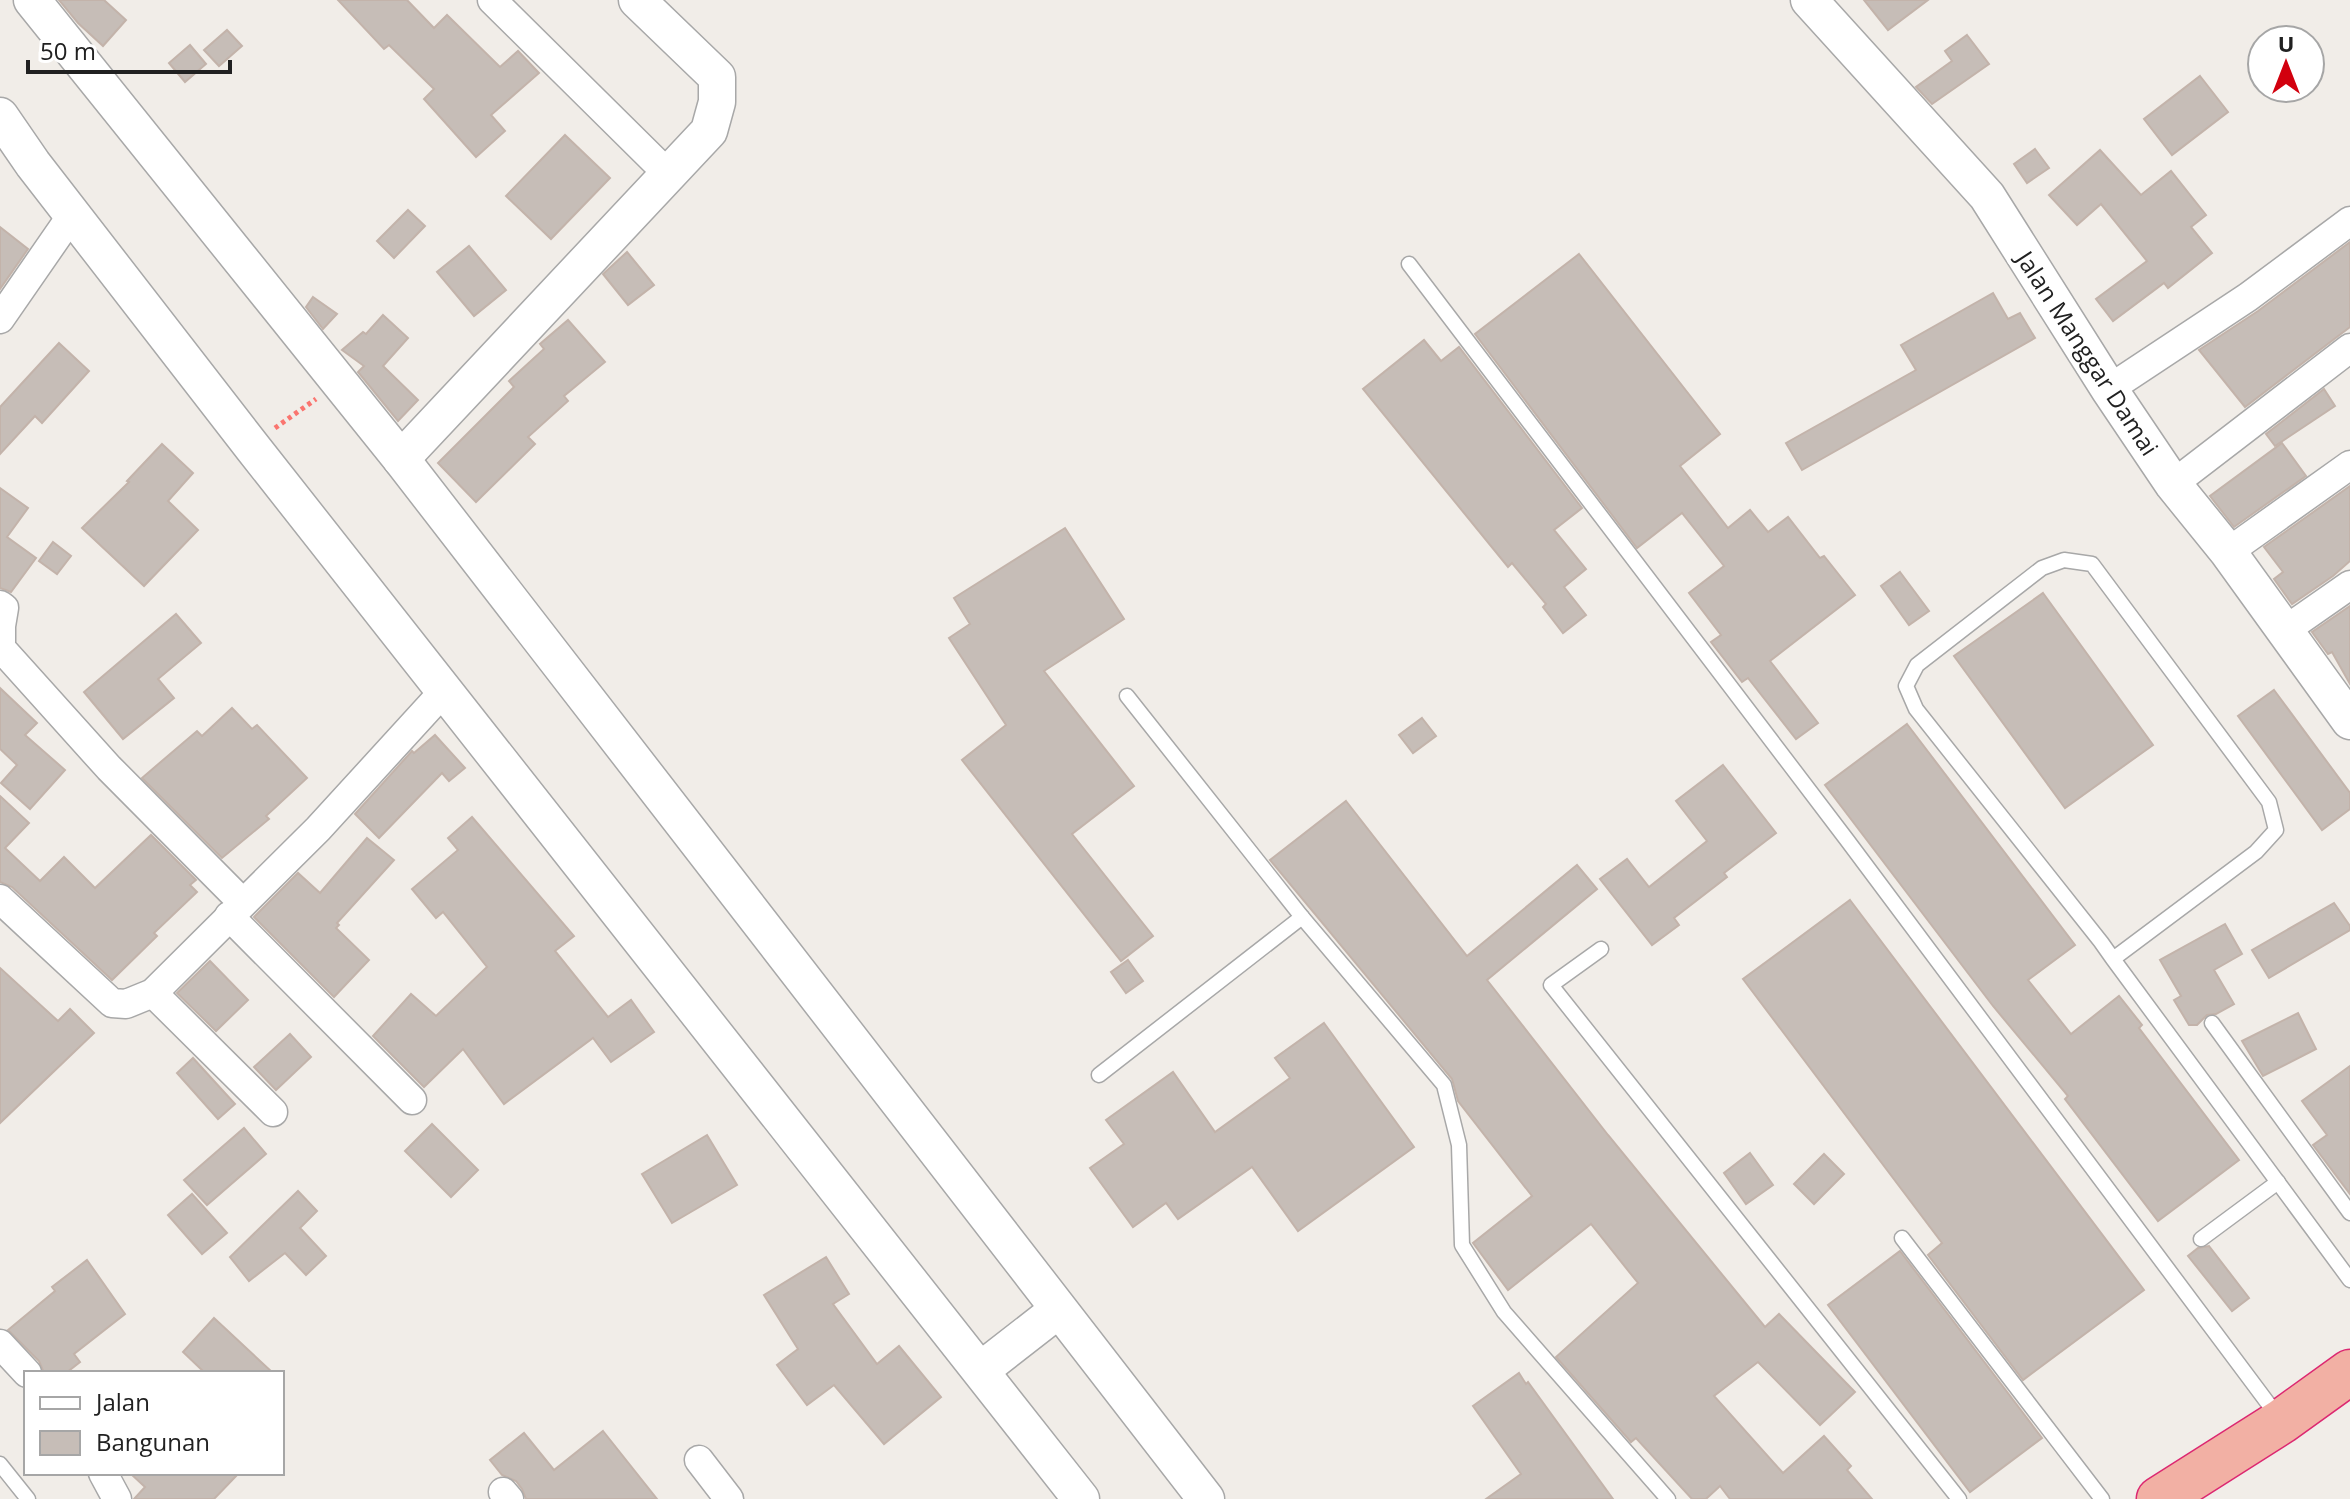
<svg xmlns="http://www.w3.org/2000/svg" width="2350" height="1499" font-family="'Open Sans',sans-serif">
	<rect width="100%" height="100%" fill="#f1ede8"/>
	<g fill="#c6bdb7" stroke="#c3b3aa" stroke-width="2">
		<polygon points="59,0 104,0 126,20 103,46 78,23"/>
		<polygon points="338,0 407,0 434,28 447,15 500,67 518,51 539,73 491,115 505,131 476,157 424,99 434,89 389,45 384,49"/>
		<polygon points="1864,0 1928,0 1888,30"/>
		<polygon points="227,30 242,46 219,66 204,50"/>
		<polygon points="1967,35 1989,64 1932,104 1916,87 1952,61 1945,51"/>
		<polygon points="190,45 206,64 185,82 169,63"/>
		<polygon points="2200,76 2228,112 2172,155 2144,119"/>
		<polygon points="565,135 610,178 551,239 506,196"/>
		<polygon points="2035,149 2049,168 2027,183 2014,164"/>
		<polygon points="2100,150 2141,195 2171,171 2206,215 2191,227 2212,253 2168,288 2164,283 2113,321 2096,299 2147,261 2101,204 2077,225 2049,195"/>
		<polygon points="408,210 425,226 394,258 377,241"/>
		<polygon points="0,227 28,249 0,289"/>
		<polygon points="2350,242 2350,327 2245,407 2199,350 2258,311"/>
		<polygon points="469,246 506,290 474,316 437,272"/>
		<polygon points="627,252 654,285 628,305 603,274"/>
		<polygon points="1579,254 1720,434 1680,466 1728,528 1750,510 1768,532 1788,517 1820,558 1824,556 1855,595 1770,661 1818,723 1796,739 1748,678 1742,682 1711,642 1721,635 1689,593 1724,566 1682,513 1637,548 1475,334"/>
		<polygon points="1993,293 2008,319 2020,313 2035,338 1802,470 1786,443 1916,370 1901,345"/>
		<polygon points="313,297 337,314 323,329 306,307"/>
		<polygon points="383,315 408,338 383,366 418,400 398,421 358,372 364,366 342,350 363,332 366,334"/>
		<polygon points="568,320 605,362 564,396 568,401 528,437 535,444 476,502 438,463 514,387 509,381 544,349 540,344"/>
		<polygon points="1424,340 1441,361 1459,347 1582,508 1554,530 1586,569 1564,587 1586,615 1563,633 1543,607 1546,604 1512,563 1508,567 1363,389"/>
		<polygon points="59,343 89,371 42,423 35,416 0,454 0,407"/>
		<polygon points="2324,389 2335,406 2275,446 2266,434"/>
		<polygon points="2282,443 2306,476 2234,527 2210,496"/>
		<polygon points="162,444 193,473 168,501 198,530 144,586 82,528 129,482 127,481"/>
		<polygon points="2350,486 2350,561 2333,576 2292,604 2274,579 2283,572 2264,547"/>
		<polygon points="0,488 28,508 7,537 36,558 11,592 0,588"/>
		<polygon points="1065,528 1124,619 1044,671 1134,786 1072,834 1153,936 1121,961 962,760 1006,725 949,638 970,624 954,598"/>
		<polygon points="53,542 71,556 57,574 39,561"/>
		<polygon points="1900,572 1929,611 1909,625 1881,586"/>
		<polygon points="2043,593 2153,745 2065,808 1954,656"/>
		<polygon points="2350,606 2350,684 2332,652 2328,654 2312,632"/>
		<polygon points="176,614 201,643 158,679 174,698 123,739 84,692"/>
		<polygon points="0,688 37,723 25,735 65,770 30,809 1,783 17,765 0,749"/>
		<polygon points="2274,690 2350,793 2350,809 2322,830 2238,716"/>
		<polygon points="232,708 252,729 257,725 307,778 266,816 269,819 222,858 142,778 197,731 202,736"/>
		<polygon points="1422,718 1436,736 1413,753 1399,735"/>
		<polygon points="1907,724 2075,945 2028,980 2071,1034 2119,996 2142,1025 2139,1028 2239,1160 2158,1221 2065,1099 2068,1096 1993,1006 1825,785"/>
		<polygon points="435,735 465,768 449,781 442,773 379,838 355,814 412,751 414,753"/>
		<polygon points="1723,765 1776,833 1724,873 1727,877 1674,918 1679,925 1652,945 1600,879 1627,859 1649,887 1707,841 1676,801"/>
		<polygon points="0,796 29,823 5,848 40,881 64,857 95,888 151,835 196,880 190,885 197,892 154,933 157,936 112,980 12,887 0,882"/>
		<polygon points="1346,801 1467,956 1577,865 1597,889 1487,980 1608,1135 1765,1327 1779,1314 1855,1392 1820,1425 1758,1362 1714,1396 1783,1473 1824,1436 1851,1466 1847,1470 1872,1499 1730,1499 1720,1486 1706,1499 1692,1499 1636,1438 1631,1442 1556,1357 1638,1283 1591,1224 1508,1290 1473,1243 1532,1196 1458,1101 1452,1079 1270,860"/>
		<polygon points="472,817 574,936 555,951 608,1017 631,1000 654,1032 611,1062 593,1038 504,1104 463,1049 424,1087 373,1036 411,994 436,1016 487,967 443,912 436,918 412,889 458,850 448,838"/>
		<polygon points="367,838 394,860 337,923 339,925 336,928 369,960 334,997 254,917 298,873 320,893"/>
		<polygon points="1850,900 2144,1290 2023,1380 1928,1255 1942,1243 1743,979"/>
		<polygon points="2334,903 2350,926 2350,930 2269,978 2252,950"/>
		<polygon points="2225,924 2242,954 2214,970 2234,1004 2216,1014 2207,1015 2197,1025 2189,1025 2174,1000 2181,996 2160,960"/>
		<polygon points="1128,960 1143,981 1126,993 1111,972"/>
		<polygon points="210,961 248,1000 216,1031 177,993"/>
		<polygon points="0,968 58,1021 70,1009 94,1033 0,1123"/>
		<polygon points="2298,1013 2316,1049 2263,1076 2242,1041"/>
		<polygon points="1324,1023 1414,1147 1298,1231 1252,1167 1178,1219 1166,1203 1133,1227 1090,1168 1124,1144 1106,1120 1173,1072 1215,1132 1290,1078 1275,1058"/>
		<polygon points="290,1034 311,1057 276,1090 254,1067"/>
		<polygon points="193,1058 235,1104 218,1119 177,1073"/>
		<polygon points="2350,1066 2350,1194 2313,1145 2327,1135 2302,1101"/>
		<polygon points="432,1124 478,1170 451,1197 405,1151"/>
		<polygon points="244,1128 266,1154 207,1205 184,1180"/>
		<polygon points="707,1135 737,1185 672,1223 642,1174"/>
		<polygon points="1750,1153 1773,1185 1746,1204 1724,1173"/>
		<polygon points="1824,1154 1844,1174 1814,1204 1794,1184"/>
		<polygon points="298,1191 317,1211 300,1228 326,1256 306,1275 285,1253 249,1281 230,1257"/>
		<polygon points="192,1194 227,1233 202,1254 168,1215"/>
		<polygon points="2209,1246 2249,1298 2232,1311 2188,1256 2198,1248"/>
		<polygon points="1900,1251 2042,1438 1970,1492 1828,1305"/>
		<polygon points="826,1257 849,1294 833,1304 877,1364 899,1346 941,1397 884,1444 834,1385 807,1405 777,1365 798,1349 764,1295"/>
		<polygon points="87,1260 125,1314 74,1354 80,1362 66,1373 44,1373 39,1361 8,1330 55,1291 52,1287"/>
		<polygon points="214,1318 273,1373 205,1373 183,1352"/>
		<polygon points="1519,1373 1526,1384 1528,1382 1613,1499 1486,1499 1521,1474 1473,1406"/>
		<polygon points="603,1431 657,1499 526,1499 522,1489 516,1481 502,1475 490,1460 524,1433 554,1470"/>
		<polygon points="130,1473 239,1473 214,1499 134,1499 145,1487"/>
	</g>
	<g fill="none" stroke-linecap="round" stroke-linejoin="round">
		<g stroke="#a8a8a8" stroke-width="17">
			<g id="service">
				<polyline points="1409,264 1847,840 2279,1418"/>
				<polyline points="1127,696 1302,917 1444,1085 1459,1145 1462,1245 1504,1312 1668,1499"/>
				<polyline points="1601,949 1551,985 1959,1499"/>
				<polyline points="2113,959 2256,852 2276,830 2269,802 2092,564 2064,560 2042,568 1917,665 1906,686 1916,709 2101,942 2113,959 2350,1280"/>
				<polyline points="2212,1023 2350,1213"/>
				<polyline points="1099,1075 1302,917"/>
				<polyline points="1902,1238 2102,1499"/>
				<polyline points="2201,1239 2278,1182"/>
				<polyline points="0,1464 28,1499"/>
			</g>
		</g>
		<g stroke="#a8a8a8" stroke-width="31">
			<g id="minor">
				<polyline points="492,0 668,174"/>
				<polyline points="0,319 72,215"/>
				<polyline points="2109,389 2248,297 2350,221"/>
				<polyline points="2173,484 2350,348"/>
				<polyline points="2228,552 2350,465"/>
				<polyline points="0,605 4,608 1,626 1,648 109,768 242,902"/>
				<polyline points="2284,631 2350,585"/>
				<polyline points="0,899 112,1003 126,1004 153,993 318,829 445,690"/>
				<polyline points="229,916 412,1100"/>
				<polyline points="153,993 273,1112"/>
				<polyline points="0,1344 27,1373"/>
				<polyline points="699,1460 729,1499"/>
				<polyline points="103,1473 117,1499"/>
				<polyline points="503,1492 509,1499"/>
			</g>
		</g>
		<g stroke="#a8a8a8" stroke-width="39">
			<g id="tertiary">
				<polyline points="32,0 401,459 1206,1499"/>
				<polyline points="1809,0 1987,196 2109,389 2173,484 2228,552 2350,721"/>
				<polyline points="0,116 33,164 253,448 1081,1499"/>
				<polyline points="401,459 709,131 717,102 717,77 637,0"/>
				<polyline points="981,1370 1058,1310"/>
			</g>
		</g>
		<g stroke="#dc2871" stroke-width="47">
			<polyline id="trunk" points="2159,1499 2282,1421 2350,1372"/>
		</g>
		<polyline stroke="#fa756f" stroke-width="5" stroke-dasharray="4 4" stroke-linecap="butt" points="275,428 316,399"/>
		<use href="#service" stroke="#fff" stroke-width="14"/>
		<use href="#minor" stroke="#fff" stroke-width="28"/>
		<use href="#tertiary" stroke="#fff" stroke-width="36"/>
		<use href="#trunk" stroke="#f2b0a4" stroke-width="44"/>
	</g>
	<g text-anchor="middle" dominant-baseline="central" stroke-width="8" stroke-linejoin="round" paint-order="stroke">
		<g font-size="24" fill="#212121" stroke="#fff">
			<text transform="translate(2088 353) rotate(57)">Jalan Manggar Damai</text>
		</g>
	</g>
	<rect x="24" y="1371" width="260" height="104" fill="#ffffff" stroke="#a6a6a6" stroke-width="2"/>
	<rect x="40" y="1397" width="40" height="12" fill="#ffffff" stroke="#a6a6a6" stroke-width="2"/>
	<text x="96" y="1411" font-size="24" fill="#212121">Jalan</text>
	<rect x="40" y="1431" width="40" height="24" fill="#c6bdb7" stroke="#a6a6a6" stroke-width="2"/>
	<text x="96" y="1451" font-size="24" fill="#212121">Bangunan</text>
	<g transform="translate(2286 64)"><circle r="38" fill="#ffffff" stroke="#a6a6a6" stroke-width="2"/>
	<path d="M0-6L14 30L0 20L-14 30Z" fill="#d2000e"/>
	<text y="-12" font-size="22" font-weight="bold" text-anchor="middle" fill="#212121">U</text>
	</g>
	<path d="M28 60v12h202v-12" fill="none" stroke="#212121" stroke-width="4"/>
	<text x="40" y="60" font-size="24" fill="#212121" stroke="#ffffff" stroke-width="6" paint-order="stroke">50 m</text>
</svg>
